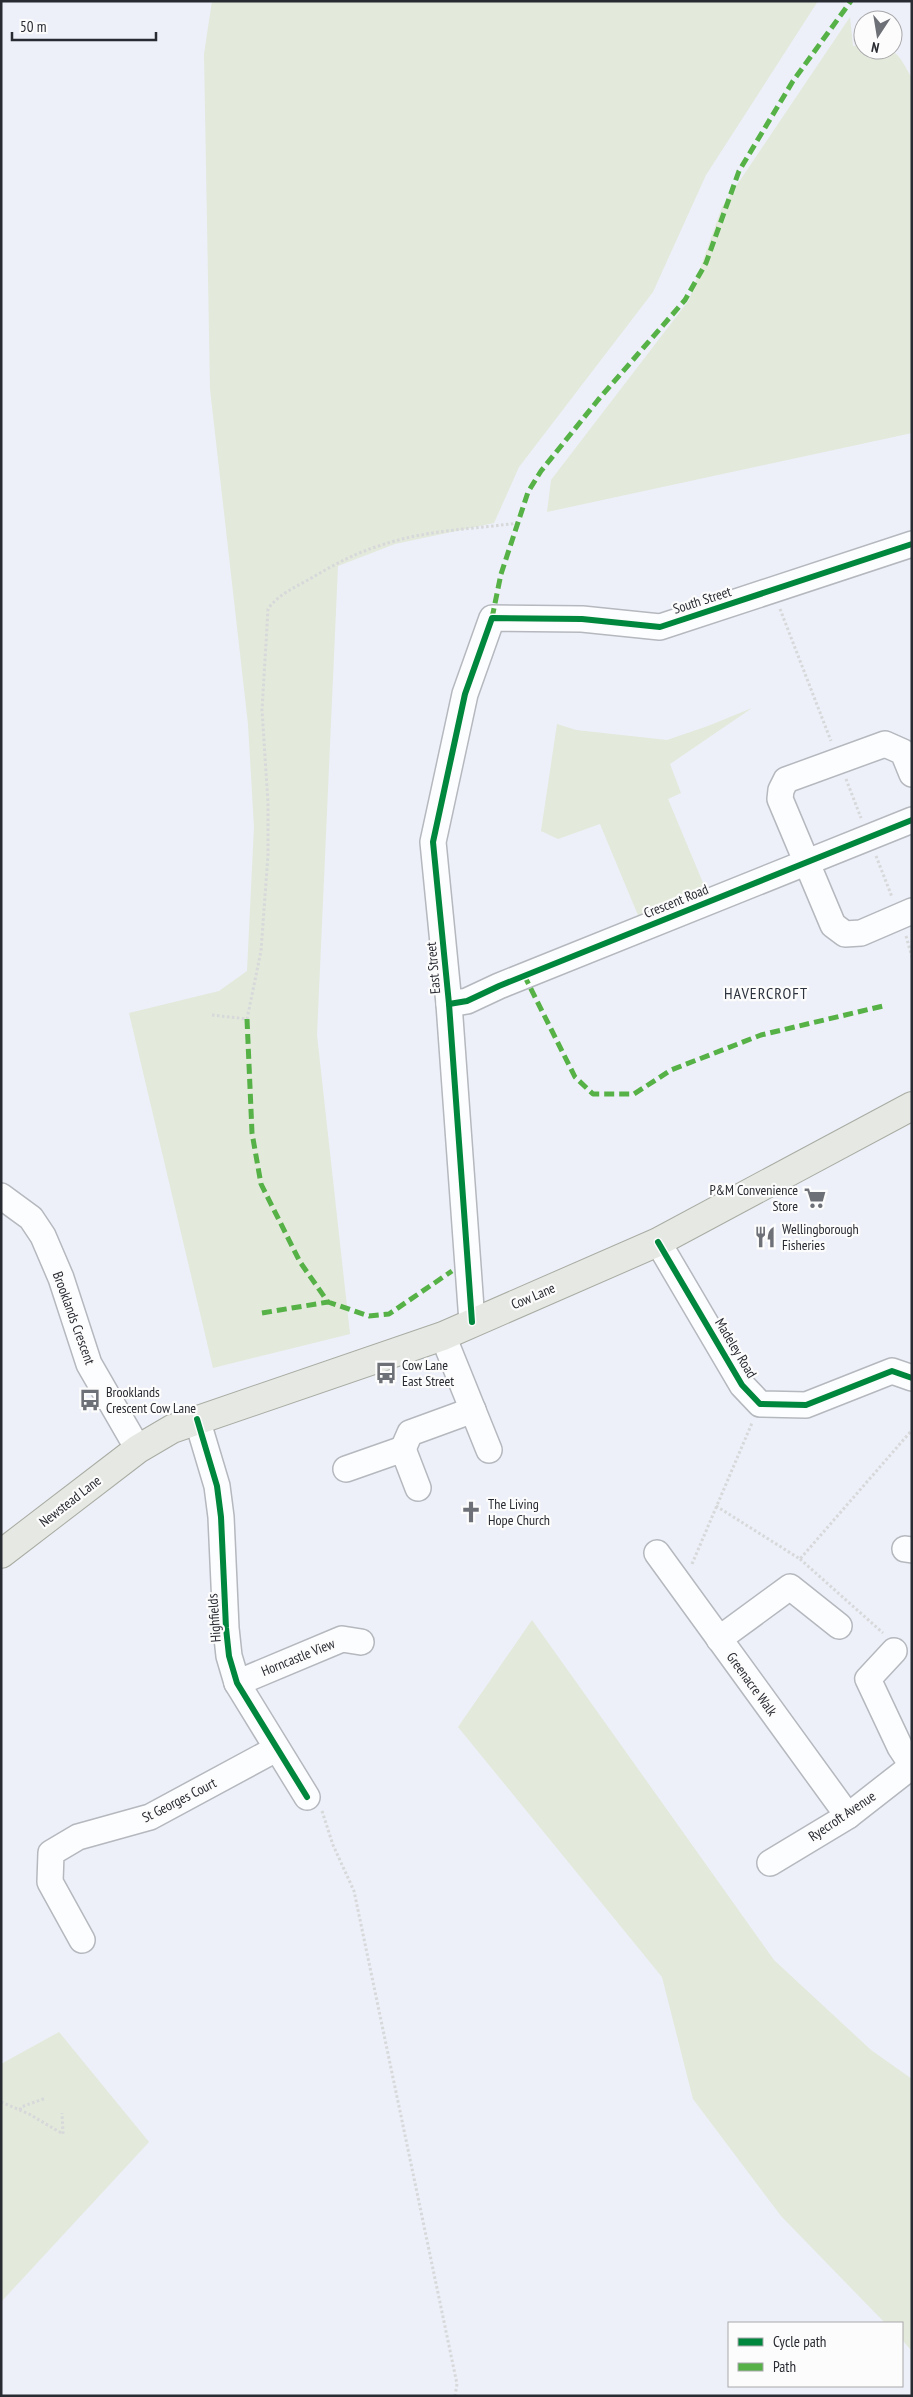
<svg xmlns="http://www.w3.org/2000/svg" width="913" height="2397" font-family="'PT Sans Narrow',sans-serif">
	<rect width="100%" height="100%" fill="#edf0f8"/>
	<g fill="#e3e9db">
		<polygon points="212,1 818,1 706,175 653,292 519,467 494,523 395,544 338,566 317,1035 350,1334 213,1368 129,1013 219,991 247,971 254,827 248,724 210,389 204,54"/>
		<path d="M850,17L853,46L863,44V50C898,50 894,47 912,78V433L547,512L551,480L689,300L722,207Z"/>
		<polygon points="752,708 670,764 681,793 668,799 706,890 640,920 600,824 558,839 541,831 557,724 576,730 667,740 708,726"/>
		<polygon points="532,1620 774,1960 871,2050 912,2079 912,2351 902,2340 902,2323 885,2323 781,2216 693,2099 662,1977 458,1727"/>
		<polygon points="59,2032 149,2142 1,2302 1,2064"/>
	</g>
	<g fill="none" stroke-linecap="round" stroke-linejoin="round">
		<g stroke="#b5b8be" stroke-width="28">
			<g id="minor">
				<polyline points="912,774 903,752 885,744 786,780 781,790 780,799 833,925 845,934 861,933 912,911"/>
				<polyline points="449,1004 467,1001 499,986 912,820"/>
				<polyline points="1,1196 31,1218 43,1236 61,1278 89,1364 138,1449"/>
				<polyline points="658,1242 742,1385 760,1404 806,1405 892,1371 912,1378"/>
				<polyline points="472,1322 449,1004 433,842 465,694 492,618 582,619 660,627 912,544"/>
				<polyline points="443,1336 489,1450"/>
				<polyline points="197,1419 217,1486 221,1517 226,1628 229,1656 237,1683 307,1797"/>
				<polyline points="403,1449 410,1433 473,1410"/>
				<polyline points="346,1469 403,1449 418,1488"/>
				<polyline points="905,1549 912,1550"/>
				<polyline points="657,1553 848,1816"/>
				<polyline points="719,1639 790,1587 839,1626"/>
				<polyline points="894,1651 868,1679 900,1747 912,1765"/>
				<polyline points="237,1683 342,1639 361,1642"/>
				<polyline points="770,1863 848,1816 912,1766"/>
				<polyline points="82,1940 50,1882 51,1853 78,1837 150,1817 276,1749"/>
			</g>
		</g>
		<g stroke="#a8aca3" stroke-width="30">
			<polyline id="major" points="1,1554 138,1449 172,1429 443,1336 658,1242 912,1106"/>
		</g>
		<g stroke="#d7d8da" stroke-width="3" stroke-dasharray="2.5 2.5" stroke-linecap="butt">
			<polyline points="780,609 831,741"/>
			<polyline points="846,779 861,818"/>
			<polyline points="876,856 892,897"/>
			<polyline points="906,936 912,957"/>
			<path d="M212,1015L247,1019L261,951L268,855V803L262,710L268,609C278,595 293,588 308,580C333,565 357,552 385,544C427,530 474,529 518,523"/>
			<polyline points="716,1506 800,1559 912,1430"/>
			<polyline points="800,1559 883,1633"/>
			<polyline points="692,1564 752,1423"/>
			<polyline points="322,1811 333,1845 354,1891 457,2384 455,2396"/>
			<polyline points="1,2102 29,2114 63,2134 62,2113"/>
			<polyline points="20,2110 21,2107 46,2098"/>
		</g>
		<use href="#minor" stroke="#fcfdfe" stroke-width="25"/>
		<use href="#major" stroke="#e6e8e3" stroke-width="28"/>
		<g stroke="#56b246" stroke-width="5" stroke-dasharray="10 5" stroke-linecap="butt">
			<polyline points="492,618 501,574 528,492 541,471 598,400 685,300 706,263 739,171 793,81 851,1"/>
			<polyline points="524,975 575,1077 593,1094 634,1094 671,1070 761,1035 883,1006"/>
			<polyline points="247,1019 252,1133 261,1184 300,1262 328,1302 369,1316 389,1314 452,1271"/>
			<polyline points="262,1313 328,1302"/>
		</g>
		<g stroke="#fcfcfc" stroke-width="9">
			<g id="cycleway">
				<polyline points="449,1004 467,1001 499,986 912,820"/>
				<polyline points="658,1242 742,1385 760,1404 806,1405 892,1371 912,1378"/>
				<polyline points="472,1322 449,1004 433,842 465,694 492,618 582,619 660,627 912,544"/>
				<polyline points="197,1419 217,1486 221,1517 226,1628 229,1656 237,1683 307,1797"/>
			</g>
		</g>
		<use href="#cycleway" stroke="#00873e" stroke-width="6"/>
	</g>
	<defs>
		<g id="supermarket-bare" transform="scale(1.725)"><path d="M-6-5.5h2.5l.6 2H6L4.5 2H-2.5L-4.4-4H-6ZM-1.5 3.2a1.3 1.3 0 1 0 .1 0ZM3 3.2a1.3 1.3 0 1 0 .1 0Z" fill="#6e7077" stroke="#fcfcfc" stroke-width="2.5" paint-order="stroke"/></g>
		<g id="restaurant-bare" transform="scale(1.725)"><path d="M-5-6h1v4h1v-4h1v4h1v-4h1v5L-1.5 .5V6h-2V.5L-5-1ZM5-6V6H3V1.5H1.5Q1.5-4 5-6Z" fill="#6e7077" stroke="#fcfcfc" stroke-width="2.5" paint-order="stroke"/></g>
		<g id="bus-bare" transform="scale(1.725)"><path d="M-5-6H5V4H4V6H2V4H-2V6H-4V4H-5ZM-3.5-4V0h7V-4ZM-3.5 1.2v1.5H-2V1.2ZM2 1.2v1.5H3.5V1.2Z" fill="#6e7077" stroke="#fcfcfc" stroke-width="2.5" paint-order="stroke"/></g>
		<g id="church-bare" transform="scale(1.725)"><path d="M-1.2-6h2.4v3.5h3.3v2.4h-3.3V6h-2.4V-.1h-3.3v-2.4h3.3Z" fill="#6e7077" stroke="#fcfcfc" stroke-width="2.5" paint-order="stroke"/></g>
	</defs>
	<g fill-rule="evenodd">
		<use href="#supermarket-bare" x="815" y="1198"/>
		<use href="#restaurant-bare" x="765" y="1237"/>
		<use href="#bus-bare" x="386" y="1373"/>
		<use href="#bus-bare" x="90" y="1400"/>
		<use href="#church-bare" x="471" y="1512"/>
	</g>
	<g text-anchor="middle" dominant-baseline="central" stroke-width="4.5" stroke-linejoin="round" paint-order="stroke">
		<g font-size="14" fill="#292b32" stroke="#fcfcfc">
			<text transform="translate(702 600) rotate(-18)">South Street</text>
			<text transform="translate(676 901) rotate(-22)">Crescent Road</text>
			<text transform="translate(433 968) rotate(-95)">East Street</text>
			<text transform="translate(533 1296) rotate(-23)">Cow Lane</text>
			<text transform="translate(74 1318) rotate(70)">Brooklands Crescent</text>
			<text transform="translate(736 1348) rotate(59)">Madeley Road</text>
			<text transform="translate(70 1501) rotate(-38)">Newstead Lane</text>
			<text transform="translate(214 1618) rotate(-94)">Highfields</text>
			<text transform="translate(298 1657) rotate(-22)">Horncastle View</text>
			<text transform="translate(752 1684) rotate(54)">Greenacre Walk</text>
			<text transform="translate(179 1800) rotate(-27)">St Georges Court</text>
			<text transform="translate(842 1816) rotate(-34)">Ryecroft Avenue</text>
		</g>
		<g font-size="14" fill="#292b32" stroke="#fcfcfc" text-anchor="start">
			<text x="798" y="1190" text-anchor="end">P&amp;M Convenience<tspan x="798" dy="16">Store</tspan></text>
			<text x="782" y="1229">Wellingborough<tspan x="782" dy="16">Fisheries</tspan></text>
			<text x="402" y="1365">Cow Lane<tspan x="402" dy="16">East Street</tspan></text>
			<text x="106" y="1392">Brooklands<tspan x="106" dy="16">Crescent Cow Lane</tspan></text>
			<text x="488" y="1504">The Living<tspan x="488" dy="16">Hope Church</tspan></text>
		</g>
		<g font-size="16" letter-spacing="1" fill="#2c323e" stroke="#fcfcfc">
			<text x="766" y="993">HAVERCROFT</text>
		</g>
	</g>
	<rect width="913" height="2397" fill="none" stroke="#292b32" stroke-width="5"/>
	<rect x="728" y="2322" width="175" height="65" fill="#fcfcfc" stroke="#a8a8ab"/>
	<rect x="738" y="2338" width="25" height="8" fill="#00873e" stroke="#a8a8ab"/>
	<text x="773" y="2347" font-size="15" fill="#292b32">Cycle path</text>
	<rect x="738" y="2363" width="25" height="8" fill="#56b246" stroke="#a8a8ab"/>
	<text x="773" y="2372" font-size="15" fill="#292b32">Path</text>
	<g transform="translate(878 35) rotate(192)"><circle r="24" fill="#fcfcfc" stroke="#a8a8ab"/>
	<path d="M0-4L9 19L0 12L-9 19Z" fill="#6e7077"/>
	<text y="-8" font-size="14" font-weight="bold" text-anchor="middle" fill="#292b32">N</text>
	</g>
	<path d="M12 32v8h144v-8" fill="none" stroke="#292b32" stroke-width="2.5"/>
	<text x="20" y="32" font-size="15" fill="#292b32" stroke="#fcfcfc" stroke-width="4" paint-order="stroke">50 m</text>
</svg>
